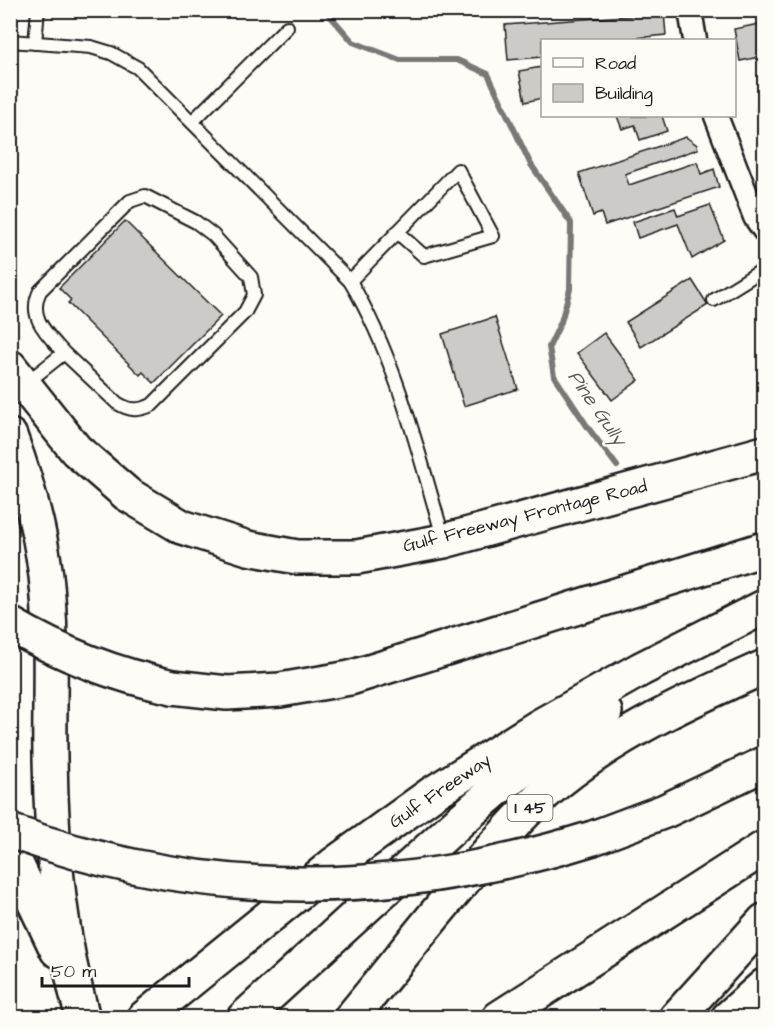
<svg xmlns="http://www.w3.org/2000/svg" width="775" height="1028" font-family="'Architects Daughter',sans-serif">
	<rect width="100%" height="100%" fill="#fdfcf7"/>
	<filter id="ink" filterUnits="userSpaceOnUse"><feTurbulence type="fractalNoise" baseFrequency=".0167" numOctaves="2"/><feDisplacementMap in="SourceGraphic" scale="12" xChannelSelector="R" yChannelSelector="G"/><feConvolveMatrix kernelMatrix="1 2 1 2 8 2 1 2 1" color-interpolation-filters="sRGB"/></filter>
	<g filter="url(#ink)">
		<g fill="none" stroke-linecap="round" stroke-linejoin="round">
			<polyline stroke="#797876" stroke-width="6" points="325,10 353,42 400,60 457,60 488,74 530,163 571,223 570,289 561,322 549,347 554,376 589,429 617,466"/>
		</g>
		<g fill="#cccbc8" stroke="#1c1c1c" stroke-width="1.5">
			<polygon points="664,13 666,35 615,40 542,40 542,57 508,60 505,25"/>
			<polygon points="764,23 764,56 740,61 734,29"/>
			<polygon points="542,67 542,98 525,102 519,71"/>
			<polygon points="764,105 764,130 756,109"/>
			<polygon points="617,116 662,116 667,131 640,140 635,125 622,129"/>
			<polygon points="686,137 697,145 698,149 625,174 629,185 697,162 701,174 714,169 719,187 605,225 601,213 593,216 579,173"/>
			<polygon points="710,205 724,240 692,259 678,224 638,238 633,222 675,208 678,216"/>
			<polygon points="125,221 221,316 154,383 143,372 140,375 68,303 71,300 59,288"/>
			<polygon points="692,280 708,305 641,347 626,322"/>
			<polygon points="495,317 518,389 464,406 442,334"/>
			<polygon points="604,333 639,380 612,400 577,353"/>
		</g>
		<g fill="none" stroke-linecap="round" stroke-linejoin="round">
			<g stroke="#1c1c1c" stroke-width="16">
				<g id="service">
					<path d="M10,41L91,47L111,53L138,68L350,281C397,360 418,452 444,540"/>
					<polyline points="35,43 38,10"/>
					<polyline points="192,122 287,27"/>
					<polyline points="350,281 458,170 493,236 424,256 397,232"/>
					<polyline points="714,300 764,269"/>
					<path d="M25,384L64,353C47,334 27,317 40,291L130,201L145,196L196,222L213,235L251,277L254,295L245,312L152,405C138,411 130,411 117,403L64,353"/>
				</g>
			</g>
			<g stroke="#1c1c1c" stroke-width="27">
				<g id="minor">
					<polyline points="690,10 695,40"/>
					<polyline points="716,116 755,217 764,230"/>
				</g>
			</g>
			<g stroke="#1c1c1c" stroke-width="38">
				<g id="secondary">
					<polyline points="10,367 76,450 127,494 182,527 248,548 297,557 357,557 444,541 764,453"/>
					<polyline points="728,1018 764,986"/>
				</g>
			</g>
			<g stroke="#1c1c1c" stroke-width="38">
				<g id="motorway">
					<path d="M10,436C27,482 40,528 46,576C53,636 49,697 50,757C51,844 59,934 83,1018"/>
					<polyline points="173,687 227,693 280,690 350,678 764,549"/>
					<polyline points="593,838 665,811 764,764"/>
					<polyline points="10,851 57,950"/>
					<polyline points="144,1018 333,865 433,793 538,727 641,669 764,607"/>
					<polyline points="244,1018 462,819 504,783 605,712"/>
					<path d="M351,1018C396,964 438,908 485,856C508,830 531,804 558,782C620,732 692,699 764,667"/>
					<polyline points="499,1018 764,848"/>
					<polyline points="676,1018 764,921"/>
				</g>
			</g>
			<use href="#service" stroke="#fdfcf7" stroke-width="12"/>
			<use href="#minor" stroke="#fdfcf7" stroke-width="22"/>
			<use href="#secondary" stroke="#fdfcf7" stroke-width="33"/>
			<use href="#motorway" stroke="#fdfcf7" stroke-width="33"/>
			<g stroke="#1c1c1c" stroke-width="38" stroke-linecap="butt">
				<g id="motorway-bridge">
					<path d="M10,624C61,654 115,675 173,687"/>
					<path d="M10,831C206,902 396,899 593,838"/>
				</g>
			</g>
			<use href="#motorway-bridge" stroke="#fdfcf7" stroke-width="33"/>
		</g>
	</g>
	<g text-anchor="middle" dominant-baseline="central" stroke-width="5" stroke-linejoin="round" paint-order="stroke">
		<rect fill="#fdfcf7" stroke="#605f5e" stroke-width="1.5" x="507.5" y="795" width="45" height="26" rx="4.5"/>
		<g font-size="16" font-weight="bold" fill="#1c1c1c">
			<text x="530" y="808">I 45</text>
		</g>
		<g font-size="18" fill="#1c1c1c" stroke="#fdfcf7">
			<text transform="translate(525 516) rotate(-14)">Gulf Freeway Frontage Road</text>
			<text transform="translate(440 791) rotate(-34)">Gulf Freeway</text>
		</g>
		<g font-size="20" font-style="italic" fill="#5a5a58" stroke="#fdfcf7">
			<text transform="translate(597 408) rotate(55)">Pine Gully</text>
		</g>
	</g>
	<rect width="775" height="1028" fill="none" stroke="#fdfcf7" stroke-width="36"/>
	<rect x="18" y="18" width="739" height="992" fill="none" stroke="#1c1c1c" stroke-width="2" filter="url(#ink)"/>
	<rect x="541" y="39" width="195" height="78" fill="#fdfcf7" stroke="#a3a29f" stroke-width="1.5"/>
	<rect x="553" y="58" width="30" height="9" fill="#fdfcf7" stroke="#a3a29f" stroke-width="1.5"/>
	<text x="595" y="69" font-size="18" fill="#1c1c1c">Road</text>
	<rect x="553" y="84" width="30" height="18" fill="#cccbc8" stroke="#a3a29f" stroke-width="1.5"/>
	<text x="595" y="99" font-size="18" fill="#1c1c1c">Building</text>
	<path d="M42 977v9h147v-9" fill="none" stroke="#1c1c1c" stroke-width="3"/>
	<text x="51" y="977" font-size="18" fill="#1c1c1c" stroke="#fdfcf7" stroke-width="4.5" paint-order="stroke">50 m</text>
</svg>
